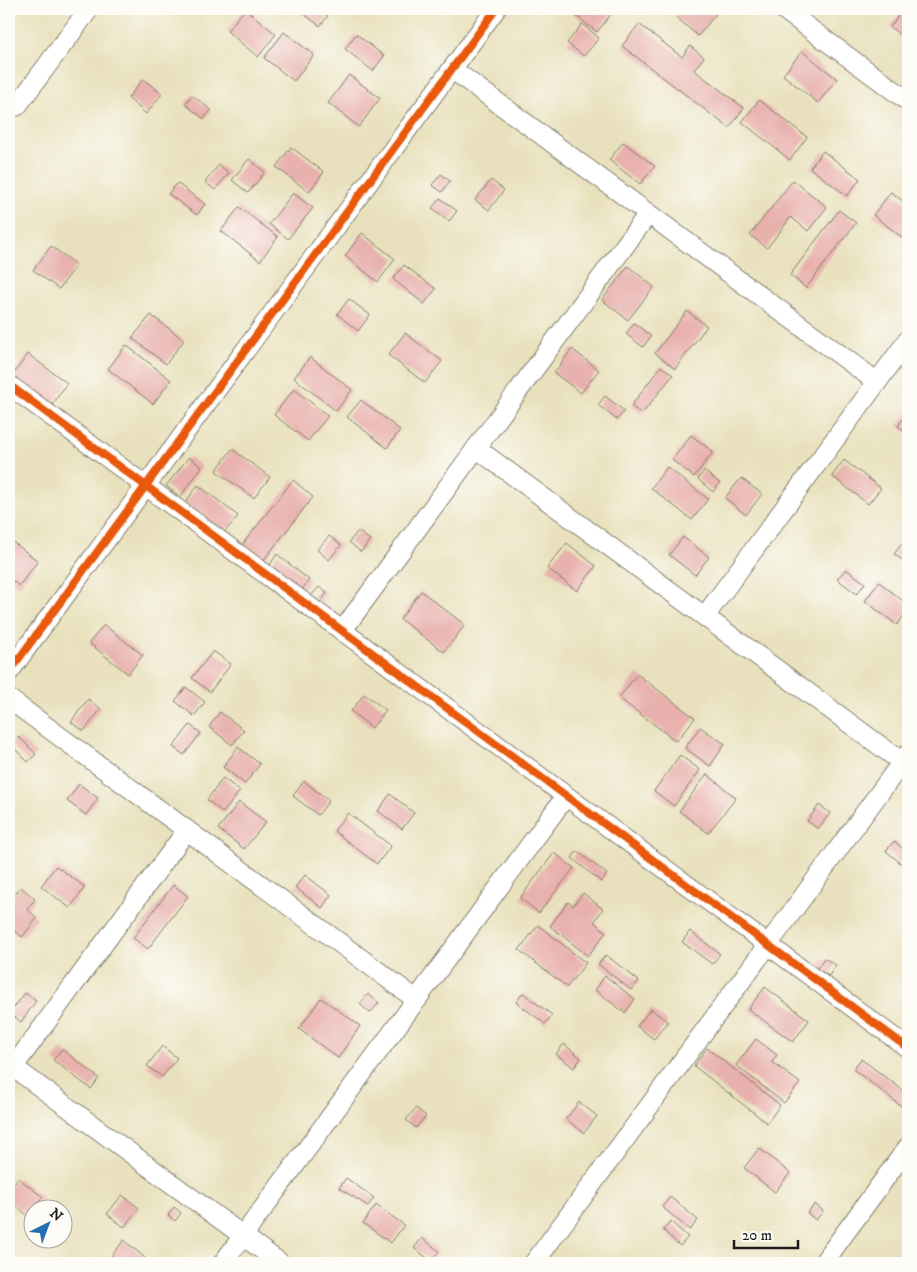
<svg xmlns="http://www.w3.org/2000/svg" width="917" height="1272" font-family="'IM FELL DW Pica',serif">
	<rect width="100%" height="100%" fill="#fdfcf7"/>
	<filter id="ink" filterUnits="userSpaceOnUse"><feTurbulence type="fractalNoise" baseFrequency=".02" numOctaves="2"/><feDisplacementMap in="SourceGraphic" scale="10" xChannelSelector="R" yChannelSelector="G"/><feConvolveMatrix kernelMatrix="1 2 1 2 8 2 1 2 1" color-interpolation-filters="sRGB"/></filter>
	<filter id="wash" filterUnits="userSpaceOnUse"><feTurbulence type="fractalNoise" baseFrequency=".0096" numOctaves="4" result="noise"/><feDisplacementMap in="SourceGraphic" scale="20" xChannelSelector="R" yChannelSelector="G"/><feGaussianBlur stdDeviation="1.12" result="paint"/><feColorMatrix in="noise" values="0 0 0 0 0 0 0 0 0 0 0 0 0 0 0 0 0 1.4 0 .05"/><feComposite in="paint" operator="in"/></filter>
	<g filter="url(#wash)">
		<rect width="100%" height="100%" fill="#e9e1bd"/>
		<g id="blocks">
			<g fill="#e8b1ad">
				<polygon points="245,9 276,34 258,57 227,31"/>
				<polygon points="302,9 318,9 328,16 320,26 300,11"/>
				<polygon points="567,9 615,9 597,32"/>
				<polygon points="683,9 717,9 719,10 698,36 676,17"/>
				<polygon points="903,9 908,9 908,23 900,35 890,27"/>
				<polygon points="582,24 599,38 584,56 567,43"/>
				<polygon points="639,24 682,57 690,46 704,57 694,70 744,108 729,128 622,46"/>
				<polygon points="284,32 314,55 294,81 264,58"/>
				<polygon points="356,34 384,56 373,71 345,49"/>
				<polygon points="802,51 837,79 818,103 783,75"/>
				<polygon points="349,75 380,98 359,127 328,103"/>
				<polygon points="143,79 162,94 146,114 128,98"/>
				<polygon points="192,95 211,110 204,119 185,104"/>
				<polygon points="759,100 807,137 790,160 742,122"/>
				<polygon points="623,142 655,166 640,184 609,160"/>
				<polygon points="291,147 324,172 309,192 276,167"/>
				<polygon points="823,151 860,179 847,196 810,168"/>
				<polygon points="249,159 265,172 248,193 232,180"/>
				<polygon points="219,165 229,173 215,190 205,182"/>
				<polygon points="441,174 450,181 442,192 432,185"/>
				<polygon points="491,180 504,190 489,210 475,200"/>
				<polygon points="793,180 827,207 808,231 791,217 767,248 750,235"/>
				<polygon points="177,183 205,204 197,215 168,194"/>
				<polygon points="891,192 908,205 908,231 903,238 873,215"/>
				<polygon points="293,193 313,208 288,239 269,224"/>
				<polygon points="440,198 457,211 449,221 432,208"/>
				<polygon points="239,207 278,237 260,261 221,231"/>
				<polygon points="839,210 856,223 806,288 790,275"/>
				<polygon points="362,233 395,259 378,282 345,256"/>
				<polygon points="51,246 77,265 59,289 33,270"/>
				<polygon points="404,265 436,289 424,304 393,279"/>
				<polygon points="628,266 654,287 628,320 602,300"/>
				<polygon points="349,299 370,315 358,331 337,314"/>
				<polygon points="687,311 707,326 675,369 655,353"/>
				<polygon points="151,315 184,340 166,364 132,338"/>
				<polygon points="634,323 651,336 643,347 626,334"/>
				<polygon points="405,333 442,361 425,383 388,355"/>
				<polygon points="126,345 171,380 153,404 108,369"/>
				<polygon points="572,349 599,370 581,393 554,373"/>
				<polygon points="28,354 67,383 52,405 12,376"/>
				<polygon points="310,357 352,390 336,411 294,378"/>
				<polygon points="661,366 673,375 642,414 631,406"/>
				<polygon points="294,389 328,416 308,441 274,415"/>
				<polygon points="605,396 624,411 617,420 598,405"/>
				<polygon points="361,400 400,430 387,448 347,417"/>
				<polygon points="908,412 908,434 898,426"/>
				<polygon points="691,435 713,452 694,477 672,460"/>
				<polygon points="232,449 270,477 254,498 216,471"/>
				<polygon points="189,457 202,467 180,497 166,486"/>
				<polygon points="844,460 881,488 868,504 832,476"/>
				<polygon points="667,467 708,499 692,520 651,488"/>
				<polygon points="704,471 720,483 713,492 698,479"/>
				<polygon points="741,478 762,494 746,515 725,498"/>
				<polygon points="293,480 313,497 263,561 242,545"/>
				<polygon points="198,485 238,516 224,533 185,503"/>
				<polygon points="358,531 370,540 361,552 349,542"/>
				<polygon points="329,536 341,545 329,560 317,550"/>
				<polygon points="683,537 709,557 695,575 669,555"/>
				<polygon points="907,537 908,538 908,564 894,554"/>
				<polygon points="9,539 38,561 19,586 9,578"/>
				<polygon points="567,543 596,566 577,591 547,568"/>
				<polygon points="277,554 309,580 301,591 269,566"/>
				<polygon points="846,569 865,583 857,594 837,579"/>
				<polygon points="879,582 908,605 908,610 897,625 865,601"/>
				<polygon points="319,587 327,593 320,603 311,596"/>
				<polygon points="421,591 465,625 444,652 400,619"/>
				<polygon points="104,625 143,655 128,674 89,643"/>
				<polygon points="213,651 231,664 210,692 192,678"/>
				<polygon points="637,674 695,718 676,741 619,698"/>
				<polygon points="186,687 205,702 194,716 175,701"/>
				<polygon points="364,694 386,710 372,728 351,711"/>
				<polygon points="88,699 101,709 84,731 71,722"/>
				<polygon points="220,712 244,730 232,745 209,727"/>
				<polygon points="190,725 201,733 184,755 173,747"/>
				<polygon points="700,727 725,744 710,766 685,748"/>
				<polygon points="19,737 36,754 28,762 11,745"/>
				<polygon points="238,747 260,764 245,784 223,767"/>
				<polygon points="680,755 700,770 674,806 654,791"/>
				<polygon points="707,774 736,798 708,833 679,811"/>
				<polygon points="223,778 240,791 223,813 207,800"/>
				<polygon points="304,781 329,801 318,815 293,796"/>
				<polygon points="79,784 98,798 86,815 67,801"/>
				<polygon points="390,794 414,813 402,829 378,811"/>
				<polygon points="239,802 266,822 244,849 218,829"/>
				<polygon points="819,805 830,813 818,829 807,821"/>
				<polygon points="348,813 391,846 377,864 334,831"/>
				<polygon points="894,841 908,853 908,861 904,866 886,851"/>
				<polygon points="577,851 607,874 601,882 572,858"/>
				<polygon points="554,853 574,868 539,913 520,898"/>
				<polygon points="56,866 85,887 70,908 41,886"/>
				<polygon points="305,875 331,895 322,908 295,887"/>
				<polygon points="173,885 188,896 148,949 133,938"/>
				<polygon points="21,887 35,899 27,909 37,918 22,937 9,926 9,895 12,898"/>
				<polygon points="583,893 603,909 594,922 606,932 588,956 550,926 568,902 573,906"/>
				<polygon points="538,925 586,963 567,987 519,950"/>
				<polygon points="690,931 720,954 712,964 682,942"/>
				<polygon points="606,955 639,981 631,990 598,964"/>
				<polygon points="824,958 836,965 829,976 817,969"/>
				<polygon points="605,976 635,999 625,1013 595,990"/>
				<polygon points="765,987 809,1020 793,1042 748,1009"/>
				<polygon points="25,993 36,1001 21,1022 10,1013"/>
				<polygon points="523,993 552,1015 545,1024 516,1002"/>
				<polygon points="368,994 379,1003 370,1013 360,1004"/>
				<polygon points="321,998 360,1026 338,1058 299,1029"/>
				<polygon points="651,1009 668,1022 654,1039 637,1026"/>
				<polygon points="756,1039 777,1055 772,1062 800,1083 784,1103 736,1065"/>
				<polygon points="564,1044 581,1058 574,1068 556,1054"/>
				<polygon points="162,1046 177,1058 162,1077 147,1066"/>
				<polygon points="707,1048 780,1105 767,1123 694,1066"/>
				<polygon points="62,1049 99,1078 91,1089 53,1060"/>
				<polygon points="861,1059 908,1094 908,1104 905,1109 853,1069"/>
				<polygon points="579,1102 597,1116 584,1133 566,1119"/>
				<polygon points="416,1108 426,1116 416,1128 406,1120"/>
				<polygon points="759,1148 790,1173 775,1192 744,1168"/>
				<polygon points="18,1178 43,1197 28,1216 9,1200 9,1190"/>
				<polygon points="346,1178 374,1198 368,1206 339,1188"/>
				<polygon points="122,1195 139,1208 124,1227 107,1214"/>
				<polygon points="670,1197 698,1220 690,1230 662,1207"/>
				<polygon points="815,1204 823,1211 816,1220 807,1213"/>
				<polygon points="376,1205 404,1225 391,1243 363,1223"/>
				<polygon points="174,1207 181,1213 175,1221 168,1215"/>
				<polygon points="671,1222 688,1237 680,1246 663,1230"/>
				<polygon points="422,1238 439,1251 431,1261 414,1248"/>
				<polygon points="124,1240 145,1258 140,1263 106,1263"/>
			</g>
		</g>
	</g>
	<g filter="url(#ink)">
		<use href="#blocks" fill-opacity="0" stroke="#827e6c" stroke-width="1"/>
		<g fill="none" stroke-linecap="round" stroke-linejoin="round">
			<g stroke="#827e6c" stroke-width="21">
				<g id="street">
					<polyline points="783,9 908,101"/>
					<polyline points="452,69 877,382"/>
					<polyline points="17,106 89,9"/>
					<polyline points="9,385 908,1048"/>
					<polyline points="476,448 902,762"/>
					<polyline points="705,616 908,340"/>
					<polyline points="342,631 648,214"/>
					<polyline points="9,672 496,9"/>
					<polyline points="9,699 417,1000"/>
					<polyline points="13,1067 280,1263"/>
					<polyline points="9,1073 187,830"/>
					<polyline points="223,1263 566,796"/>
					<polyline points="534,1263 908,754"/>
					<polyline points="823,1263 908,1147"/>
				</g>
			</g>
			<use href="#street" stroke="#fff" stroke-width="19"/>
			<g stroke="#fdfcf7" stroke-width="11">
				<g id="cycleway">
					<polyline points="9,385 908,1048"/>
					<polyline points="9,672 496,9"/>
				</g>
			</g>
			<use href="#cycleway" stroke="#e8590c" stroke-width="8"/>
		</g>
	</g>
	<rect width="917" height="1272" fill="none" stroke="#fdfcf7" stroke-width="30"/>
	<g transform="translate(48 1224) rotate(42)"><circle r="24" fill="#fdfcf7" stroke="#a3a29f"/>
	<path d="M0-4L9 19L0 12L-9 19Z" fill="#1f6fb2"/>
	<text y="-8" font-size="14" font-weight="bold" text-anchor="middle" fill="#1c1c1c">N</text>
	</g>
	<path d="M734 1240v8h64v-8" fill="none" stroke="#1c1c1c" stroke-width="2.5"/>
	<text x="742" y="1240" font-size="15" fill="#1c1c1c" stroke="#fdfcf7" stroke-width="4" paint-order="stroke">20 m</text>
</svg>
